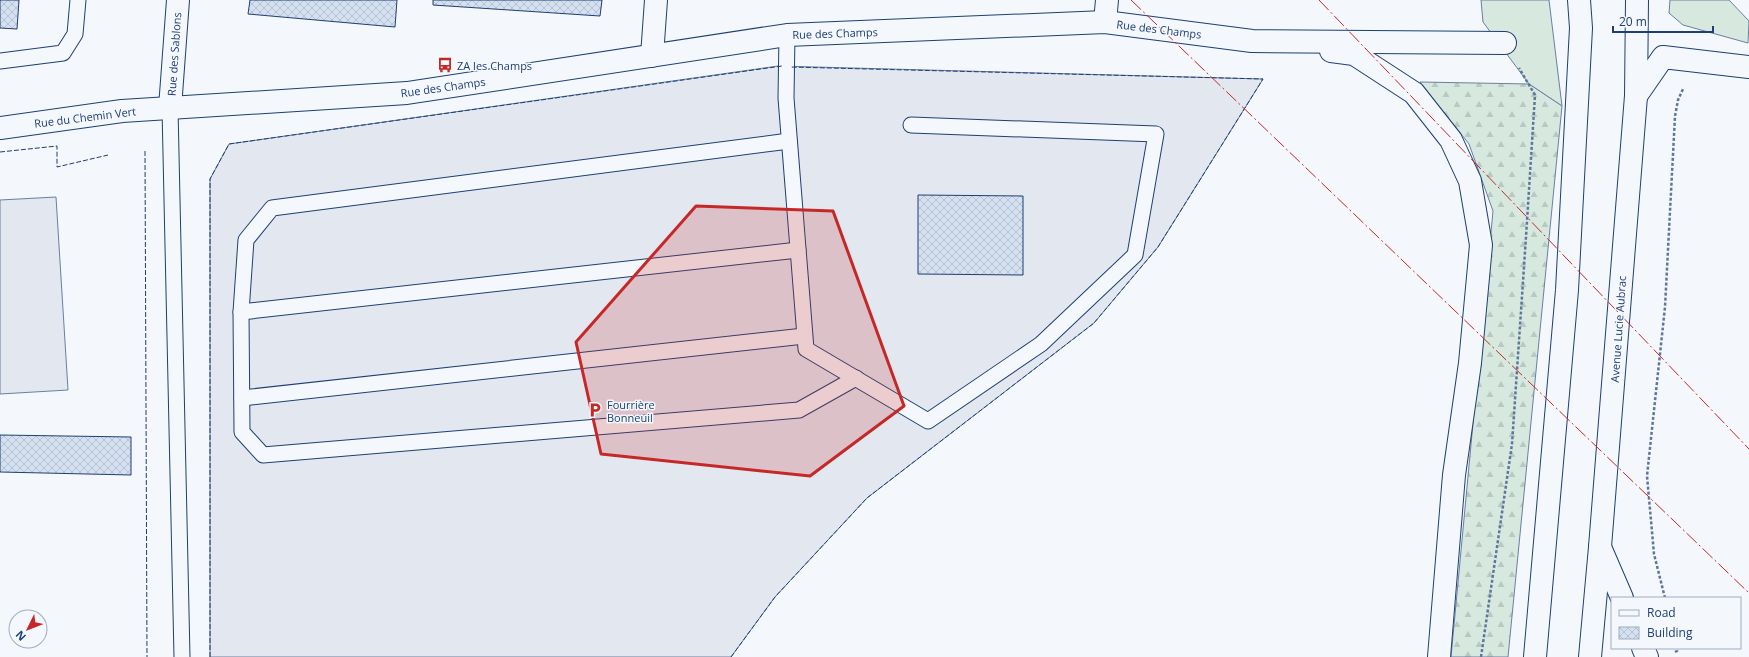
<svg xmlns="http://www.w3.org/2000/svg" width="1749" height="657" font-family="'Open Sans',sans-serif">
	<defs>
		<pattern id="forest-firs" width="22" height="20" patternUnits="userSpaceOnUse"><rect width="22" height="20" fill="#d7e8df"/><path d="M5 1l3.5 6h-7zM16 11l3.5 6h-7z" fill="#b8c8c3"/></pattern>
		<pattern id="building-cross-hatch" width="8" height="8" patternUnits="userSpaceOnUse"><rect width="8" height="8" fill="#d5e0f0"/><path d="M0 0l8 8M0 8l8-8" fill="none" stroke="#b6c1d1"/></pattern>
	</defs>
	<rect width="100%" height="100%" fill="#f4f7fb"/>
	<g fill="#d7e8df" stroke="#687fa3">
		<polygon points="1481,0 1549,0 1562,106 1529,84 1483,22"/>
		<polygon points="1670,0 1729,0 1749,21 1748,43 1683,25 1669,13"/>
	</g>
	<polygon fill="url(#forest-firs)" stroke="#687fa3" points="1420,82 1529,84 1562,106 1508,657 1451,657 1493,211 1469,144"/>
	<g fill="#e3e8f0" stroke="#687fa3">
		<polygon points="778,66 1263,79 1158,247 1094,323 867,498 775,597 731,657 210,657 210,179 229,144"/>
		<polygon points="56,197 68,390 0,394 0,200"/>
	</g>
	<g fill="url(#building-cross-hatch)" stroke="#1d3f73">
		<polygon points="0,0 19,0 17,29 0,28"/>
		<polygon points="250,0 397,0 395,27 248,14"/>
		<polygon points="433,0 602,0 600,16 433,5"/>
		<polygon points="918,195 1023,196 1023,275 918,274"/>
		<polygon points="0,435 131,437 131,475 0,472"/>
	</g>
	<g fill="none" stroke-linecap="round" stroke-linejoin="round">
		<g stroke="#1d3f73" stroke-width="17">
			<g id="service">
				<polyline points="787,35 786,98 806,349 928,421 1041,344 1135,255 1156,134 911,125"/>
				<polyline points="0,61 63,53 75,34 78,0"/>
				<polyline points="170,108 182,657"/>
				<polyline points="789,141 272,208 246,240 241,312 242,432 263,455 799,410 856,378"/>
				<polyline points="241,312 798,250"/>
				<polyline points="242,398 804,336"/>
			</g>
		</g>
		<g stroke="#1d3f73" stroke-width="24">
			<g id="minor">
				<polyline points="1105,22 1107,0"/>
				<polyline points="1331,51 1354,54 1414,93 1451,140 1470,181 1481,245 1470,363 1454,475 1439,657"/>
				<polyline points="652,56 656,0"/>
				<polyline points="1636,96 1663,57 1749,67"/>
				<polyline points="170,108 178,0"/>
				<polyline points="0,128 122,111 407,93 787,35 1105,22 1252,41 1505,43"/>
			</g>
		</g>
		<g stroke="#1d3f73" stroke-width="24">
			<g id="primary">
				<polyline points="1535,657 1567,290 1581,28 1579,0"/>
				<polyline points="1590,657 1600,547 1636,96 1637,0"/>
			</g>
		</g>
		<g stroke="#1d3f73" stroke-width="24">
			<g id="trunk">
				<polyline points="1600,547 1622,598"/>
				<polyline points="1643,648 1647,657"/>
			</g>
		</g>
		<g stroke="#5e769c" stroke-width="2.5" stroke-dasharray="3 2" stroke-linecap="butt">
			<polyline points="1665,598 1654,554 1647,476 1665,307 1675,116 1678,100 1683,89"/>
			<polyline points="1675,652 1677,651 1677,648"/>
			<polyline points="1481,657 1512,444 1526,237 1535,95 1519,68"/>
		</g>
		<use href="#service" stroke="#f4f7fb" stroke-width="15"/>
		<use href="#minor" stroke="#f4f7fb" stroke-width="22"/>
		<use href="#primary" stroke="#f4f7fb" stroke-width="22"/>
		<use href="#trunk" stroke="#f4f7fb" stroke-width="22"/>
		<g stroke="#1d3f73" stroke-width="1" stroke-dasharray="5 2" stroke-linecap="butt">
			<polyline points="145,151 147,657"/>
			<polyline points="0,152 57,146 57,167 108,155"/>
			<polyline points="210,657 210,179 229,144 782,66"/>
			<polyline points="731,657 775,597 867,498 1094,323 1158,247 1263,79 790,67"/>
		</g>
		<g stroke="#c62828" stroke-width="1" stroke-dasharray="14 3 2 3" stroke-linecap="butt">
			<polyline points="1131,0 1749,593"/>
			<polyline points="1319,0 1749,449"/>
		</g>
	</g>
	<path fill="#c62828" fill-opacity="0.2" stroke="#c62828" stroke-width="3" stroke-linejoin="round" d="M696,206L833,211L904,406L810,476L601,454L576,342Z"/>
	<defs>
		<g id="bus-bare" transform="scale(1.2)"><path d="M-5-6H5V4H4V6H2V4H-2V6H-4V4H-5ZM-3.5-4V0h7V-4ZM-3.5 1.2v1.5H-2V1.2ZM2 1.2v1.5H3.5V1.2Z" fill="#c62828" stroke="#f4f7fb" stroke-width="2.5" paint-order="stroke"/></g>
		<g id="parking-bare" transform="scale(1.2)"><path d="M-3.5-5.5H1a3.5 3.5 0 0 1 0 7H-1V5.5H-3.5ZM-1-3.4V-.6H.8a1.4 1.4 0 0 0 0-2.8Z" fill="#c62828" stroke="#f4f7fb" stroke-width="2.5" paint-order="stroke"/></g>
	</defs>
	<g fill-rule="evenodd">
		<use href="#bus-bare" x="445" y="65"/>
		<use href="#parking-bare" x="595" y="410"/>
	</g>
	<g text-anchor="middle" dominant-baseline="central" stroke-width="3" stroke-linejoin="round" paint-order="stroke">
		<g font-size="11" fill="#1d3f73" stroke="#f4f7fb">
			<text transform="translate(1159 29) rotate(7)">Rue des Champs</text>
			<text transform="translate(835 33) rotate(-2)">Rue des Champs</text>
			<text transform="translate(174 54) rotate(-86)">Rue des Sablons</text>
			<text transform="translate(443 87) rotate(-8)">Rue des Champs</text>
			<text transform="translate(85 117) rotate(-7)">Rue du Chemin Vert</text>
			<text transform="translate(1618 329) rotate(-86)">Avenue Lucie Aubrac</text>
		</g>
		<g font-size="11" fill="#1d3f73" stroke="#f4f7fb" text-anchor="start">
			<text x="457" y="65">ZA les Champs</text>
			<text x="607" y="404">Fourrière<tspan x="607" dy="13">Bonneuil</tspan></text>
		</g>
	</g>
	<rect x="1611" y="597" width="130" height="52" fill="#f4f7fb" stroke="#9eadc5"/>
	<rect x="1619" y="610" width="20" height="6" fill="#f4f7fb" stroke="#9eadc5"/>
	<text x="1647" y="617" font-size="12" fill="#1d3f73">Road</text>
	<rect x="1619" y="627" width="20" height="12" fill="url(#building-cross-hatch)" stroke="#9eadc5"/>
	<text x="1647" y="637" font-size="12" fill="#1d3f73">Building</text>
	<g transform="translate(28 629) rotate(227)"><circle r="19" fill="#f4f7fb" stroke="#9eadc5"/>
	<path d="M0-3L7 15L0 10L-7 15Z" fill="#c62828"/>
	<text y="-6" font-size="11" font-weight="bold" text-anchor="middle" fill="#1d3f73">N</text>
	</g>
	<path d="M1613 26v6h100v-6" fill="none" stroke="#1d3f73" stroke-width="2"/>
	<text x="1619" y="26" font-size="12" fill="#1d3f73" stroke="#f4f7fb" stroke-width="3" paint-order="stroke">20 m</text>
</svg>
